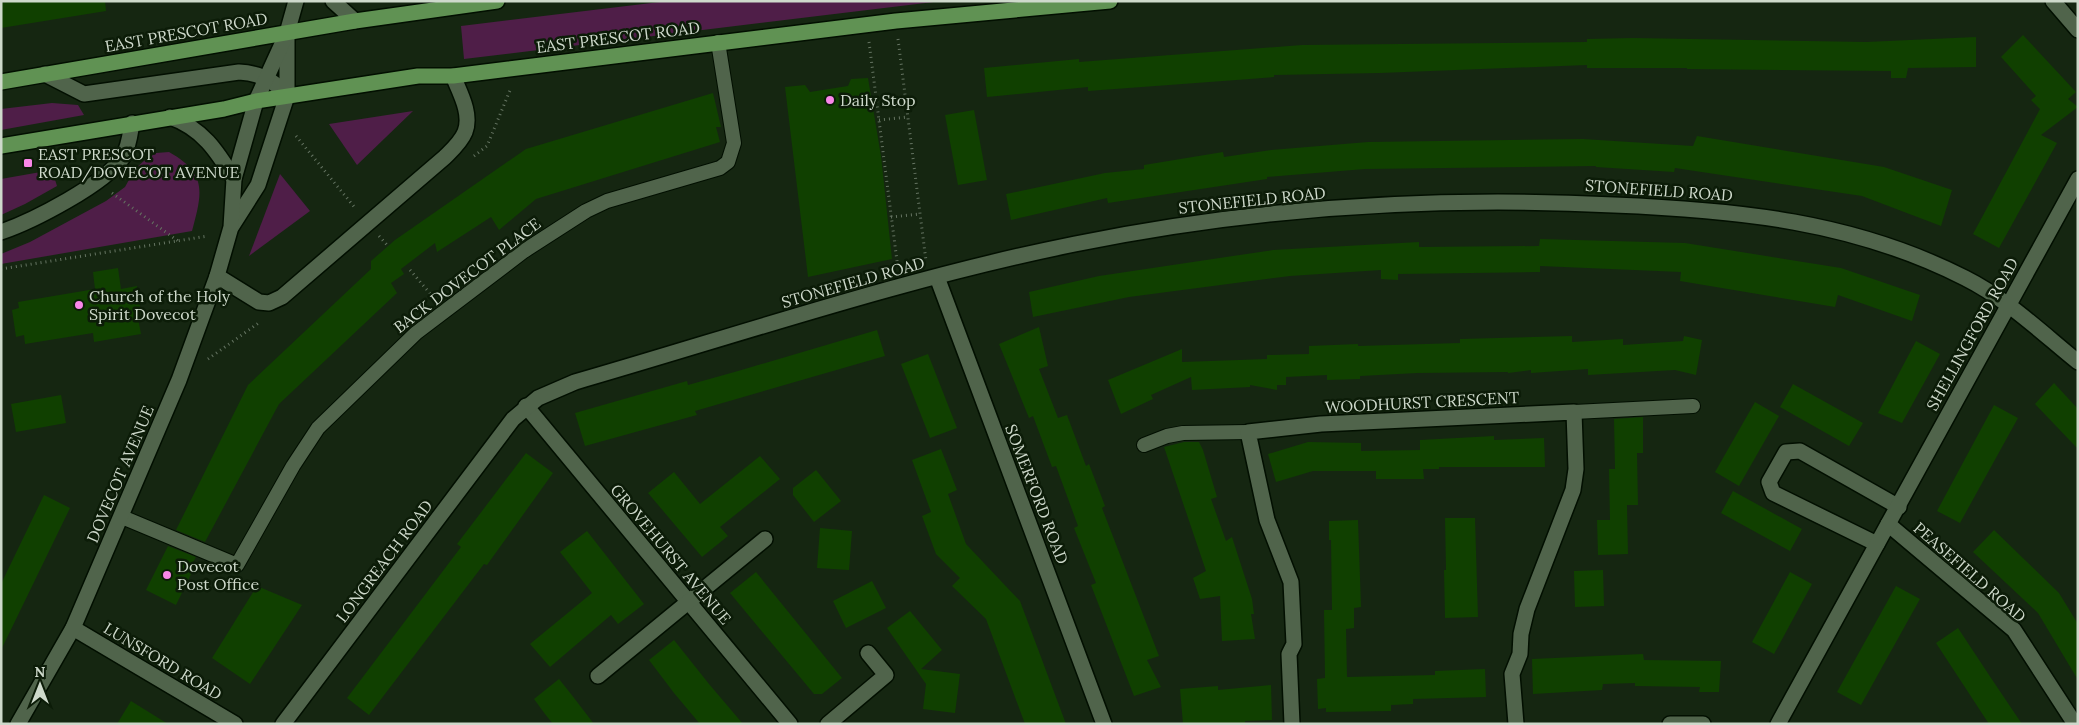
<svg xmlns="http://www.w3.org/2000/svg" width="2079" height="725" font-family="Lora,serif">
	<rect width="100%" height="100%" fill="#152611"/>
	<g fill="#4f1e48">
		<polygon points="668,1 942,1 464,59 461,26"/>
		<polygon points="52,103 78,105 84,115 1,130 1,109"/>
		<polygon points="413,111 357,165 329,124"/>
		<path d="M169,152C208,174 202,193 192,231L1,264V254L30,242L106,201L125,187L135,169L145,160L156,153Z"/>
		<polygon points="52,170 57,186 25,204 1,215 1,179"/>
		<polygon points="280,174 310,211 249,256"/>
	</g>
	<g fill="#104000">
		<polygon points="10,1 105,1 106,11 1,28 1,3"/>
		<polygon points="2023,35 2076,92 2068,99 2078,107 2041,135 2057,143 1999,248 1973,234 2040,109 2031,100 2036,96 2001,57"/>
		<polygon points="1976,37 1976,67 1908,68 1906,78 1891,78 1891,71 1687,69 1687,68 1587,68 1587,65 1380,73 1274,75 1274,77 1250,79 1088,91 1088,87 987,97 984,68 1079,59 1079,62 1302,45 1587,42 1587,39 1633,38 1866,42"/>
		<polygon points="868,78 881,156 892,259 808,277 785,87 805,85 810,92 848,86 851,79"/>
		<polygon points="713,93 721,127 716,127 720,142 536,199 499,230 491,217 437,252 435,243 401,269 404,274 391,283 397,293 279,404 205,542 176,530 248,385 371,269 371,261 395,240 526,149"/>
		<polygon points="974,110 987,180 958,185 945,115"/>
		<polygon points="1697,136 1884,167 1952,190 1941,226 1862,196 1675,168 1674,172 1596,167 1596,166 1365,169 1267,177 1267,179 1108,203 1107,198 1011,220 1006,194 1105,173 1144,169 1144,165 1223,152 1224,157 1271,150 1368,142 1583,139 1693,146"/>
		<polygon points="1540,239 1685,243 1841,268 1920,295 1912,321 1838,295 1835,307 1680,281 1681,272 1540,266 1540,272 1398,274 1398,280 1381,279 1381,270 1290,276 1129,297 1033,317 1029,292 1099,276 1273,250 1419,242 1419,247 1539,246"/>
		<polygon points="118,268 121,289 137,286 141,313 137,313 141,334 94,342 93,333 25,344 24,335 16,337 12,310 19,308 18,302 95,289 93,272"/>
		<polygon points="1039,327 1048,366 1039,369 1058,418 1067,415 1086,466 1089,464 1105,506 1102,508 1159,656 1147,660 1161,687 1134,696 1091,585 1096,583 1074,528 1078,526 1056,466 1052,467 1033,416 1029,418 999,344"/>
		<polygon points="877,330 885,356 695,411 697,415 585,446 575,413 687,381 688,385 738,371"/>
		<polygon points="1572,336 1572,342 1623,339 1623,345 1683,341 1684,336 1702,340 1696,375 1675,370 1588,375 1588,369 1531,373 1531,370 1508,373 1508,372 1417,373 1360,376 1360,379 1327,380 1327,375 1286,377 1286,385 1277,385 1277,390 1250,385 1250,387 1192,390 1191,377 1151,395 1153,399 1121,414 1108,380 1182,349 1182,362 1267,359 1267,355 1309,354 1309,346 1358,344 1358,346 1460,343 1460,339"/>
		<polygon points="1916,341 1940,354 1902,423 1878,413"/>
		<polygon points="928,354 957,428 930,438 901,364"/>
		<polygon points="2054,383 2078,409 2078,449 2035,404"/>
		<polygon points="1793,384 1863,423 1849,446 1780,407"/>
		<polygon points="61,395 66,423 16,432 11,404"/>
		<polygon points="1755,402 1779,416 1739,486 1715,472"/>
		<polygon points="1994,405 2018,418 1960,523 1937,511"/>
		<polygon points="1643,417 1643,453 1637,453 1638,505 1627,505 1628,554 1598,555 1597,520 1610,520 1609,469 1615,469 1614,419"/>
		<polygon points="1494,436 1494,440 1544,438 1545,467 1439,467 1439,469 1423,469 1424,479 1376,479 1376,471 1313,471 1276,482 1268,454 1308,442 1361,443 1361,451 1420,450 1420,440"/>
		<polygon points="1184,442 1199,442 1203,450 1217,497 1211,499 1226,541 1232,537 1252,599 1254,614 1251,614 1255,639 1222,641 1220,596 1200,599 1193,578 1206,571 1164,447"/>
		<polygon points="941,449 957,490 948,494 966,544 1020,601 1066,724 1025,724 986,619 952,586 960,578 936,554 922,516 931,512 912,460"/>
		<polygon points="526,453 553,473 487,565 484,564 369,715 347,698 461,547 457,544"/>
		<polygon points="760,456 780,479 720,527 728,536 702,557 648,493 674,472 700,504"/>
		<polygon points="816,470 841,501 814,522 793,495 793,488"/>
		<polygon points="1733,491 1802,529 1790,551 1721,513"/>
		<polygon points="44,495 70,508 1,650 1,584"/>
		<polygon points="1445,518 1475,518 1478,617 1445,618 1444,570 1446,570"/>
		<polygon points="1358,520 1361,607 1354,608 1354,628 1346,629 1347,677 1435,675 1435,671 1485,669 1486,697 1413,699 1413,704 1391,705 1391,711 1326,712 1326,708 1318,709 1317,679 1325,678 1324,610 1332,610 1331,540 1329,540 1329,521"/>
		<polygon points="820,528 852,531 849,570 817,568"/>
		<polygon points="1994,530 2059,593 2078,624 2078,680 2038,613 1973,552"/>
		<polygon points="587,531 644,604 618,624 611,615 550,667 530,644 592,593 560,552"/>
		<polygon points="168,546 196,557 192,564 195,566 176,605 146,590"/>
		<polygon points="1603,570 1604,606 1575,607 1574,571"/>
		<polygon points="756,572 842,678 822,694 814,694 730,593"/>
		<polygon points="1790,572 1812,584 1774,654 1752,642"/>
		<polygon points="872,581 886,608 846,628 833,601"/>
		<polygon points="257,586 302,605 250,684 212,658"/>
		<polygon points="1896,586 1920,599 1861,705 1837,692"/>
		<polygon points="910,611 942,650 921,669 960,674 955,713 923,709 926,684 887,628"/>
		<polygon points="1958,628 1991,678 2022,724 1989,724 1936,643"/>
		<polygon points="674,640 709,684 743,724 700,724 674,693 649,660"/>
		<polygon points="1643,654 1644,660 1721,661 1719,692 1699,692 1700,687 1635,686 1635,683 1603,684 1602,690 1533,694 1532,659"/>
		<polygon points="559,679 571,694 594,724 553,724 545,714 534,699"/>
		<polygon points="1271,685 1272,720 1245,721 1245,724 1183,724 1180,689 1218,686 1218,690"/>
		<polygon points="131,701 168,724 117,724"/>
	</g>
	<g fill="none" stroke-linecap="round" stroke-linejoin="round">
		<g stroke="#020f00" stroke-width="16">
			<g id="service">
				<polyline points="1574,412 1693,406"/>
				<polyline points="1144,445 1167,436 1183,433 1248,432"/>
				<polyline points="122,517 237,565 293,466 318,428 416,333 524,251 586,211 607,201 720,168 728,162 734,143 718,42"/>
			</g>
		</g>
		<g stroke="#020f00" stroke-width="18">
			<g id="minor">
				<path d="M1,232C33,221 105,184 123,157C129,146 130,135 132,123"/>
				<path d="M217,276L259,302L269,303L282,297L445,157C452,150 461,142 465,132C472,114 460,93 453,76"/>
				<polyline points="937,277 1104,724"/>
				<polyline points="526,406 790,724"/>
				<polyline points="1888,524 2014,630 2075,724"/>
				<polyline points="1877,544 1773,493 1769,482 1786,452 1800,451 1899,507"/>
				<polyline points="73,628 235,724"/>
				<polyline points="598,676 765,539"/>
				<path d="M283,724L513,419L538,398L575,382C741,334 906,278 1075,244C1251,208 1434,196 1614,205C1737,210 1853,221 1965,278C2007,299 2042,333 2078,362"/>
				<polyline points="828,724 886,675 868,653"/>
				<polyline points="1292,724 1289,654 1294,644 1291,582 1267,520 1248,432 1321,424 1574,412 1576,469 1573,490 1527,609 1521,634 1520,654 1512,674 1516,724"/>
				<polyline points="1670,724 1703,724"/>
				<polyline points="1778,724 2078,179"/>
			</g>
		</g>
		<g stroke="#020f00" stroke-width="18">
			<g id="tertiary">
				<polyline points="333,1 355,21"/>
				<polyline points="2053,1 2078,30"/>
				<path d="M45,74L84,94L239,72C259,73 275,80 287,96"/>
				<path d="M170,117C202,128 217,151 234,179"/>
				<polyline points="232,226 258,185 287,96 287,38"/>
				<polyline points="18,724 73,628 179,380 217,276 231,227 234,179 256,101 287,33 296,1"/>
			</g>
		</g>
		<g stroke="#020f00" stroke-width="18">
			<g id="trunk">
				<polyline points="1,82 355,21 497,1"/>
				<polyline points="1,146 224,109 256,101 418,76 453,76 896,21 1110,1"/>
			</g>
		</g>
		<g stroke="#657462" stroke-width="3" stroke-dasharray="1 4" stroke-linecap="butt">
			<polyline points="898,39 926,261"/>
			<polyline points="869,42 898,269"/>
			<polyline points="879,120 908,117"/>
			<polyline points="296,136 356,209"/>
			<polyline points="474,156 487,146 511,88"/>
			<polyline points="112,193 178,241"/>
			<polyline points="891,217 920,214"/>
			<polyline points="379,236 389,247"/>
			<polyline points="1,269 208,236"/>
			<polyline points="410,270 434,298"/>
			<polyline points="208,359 260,322"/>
		</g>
		<use href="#service" stroke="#50644b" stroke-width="14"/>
		<use href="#minor" stroke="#50644b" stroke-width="15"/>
		<use href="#tertiary" stroke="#50644b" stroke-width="15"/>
		<use href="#trunk" stroke="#609253" stroke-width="15"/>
	</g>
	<g fill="#f987e8" stroke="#0c1c08" stroke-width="2">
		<circle cx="830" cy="100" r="5"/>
		<rect x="23" y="158" width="10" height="10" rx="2.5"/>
		<circle cx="79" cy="305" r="5"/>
		<circle cx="167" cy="575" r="5"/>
	</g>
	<g text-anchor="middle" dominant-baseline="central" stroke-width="5" stroke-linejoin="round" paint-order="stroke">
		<g font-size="16" fill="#ced9cb" stroke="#0c1c08">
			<text transform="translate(186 32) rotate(-10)">EAST PRESCOT ROAD</text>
			<text transform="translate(618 37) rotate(-7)">EAST PRESCOT ROAD</text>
			<text transform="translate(1659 190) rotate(4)">STONEFIELD ROAD</text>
			<text transform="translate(1252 200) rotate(-6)">STONEFIELD ROAD</text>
			<text transform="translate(467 275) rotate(-37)">BACK DOVECOT PLACE</text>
			<text transform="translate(853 282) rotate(-16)">STONEFIELD ROAD</text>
			<text transform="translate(1972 334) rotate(-61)">SHELLINGFORD ROAD</text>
			<text transform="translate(1422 402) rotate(-3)">WOODHURST CRESCENT</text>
			<text transform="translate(120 474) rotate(-67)">DOVECOT AVENUE</text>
			<text transform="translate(1037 494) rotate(69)">SOMERFORD ROAD</text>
			<text transform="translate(671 554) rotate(50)">GROVEHURST AVENUE</text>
			<text transform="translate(384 561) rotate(-53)">LONGREACH ROAD</text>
			<text transform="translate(1970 572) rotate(41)">PEASEFIELD ROAD</text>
			<text transform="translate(163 661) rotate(31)">LUNSFORD ROAD</text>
		</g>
		<g font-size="16" fill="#ced9cb" stroke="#0c1c08" text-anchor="start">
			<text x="840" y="100">Daily Stop</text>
			<text x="38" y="154">EAST PRESCOT<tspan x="38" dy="18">ROAD/DOVECOT AVENUE</tspan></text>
			<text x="89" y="296">Church of the Holy<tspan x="89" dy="18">Spirit Dovecot</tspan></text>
			<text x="177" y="566">Dovecot<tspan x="177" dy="18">Post Office</tspan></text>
		</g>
	</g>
	<rect width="2079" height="725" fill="none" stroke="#ced9cb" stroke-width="5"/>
	<g transform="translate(40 685)" stroke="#0c1c08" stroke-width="4" paint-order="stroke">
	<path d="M0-4L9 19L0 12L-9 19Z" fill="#ced9cb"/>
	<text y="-8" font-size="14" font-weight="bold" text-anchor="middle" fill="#ced9cb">N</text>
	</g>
</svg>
